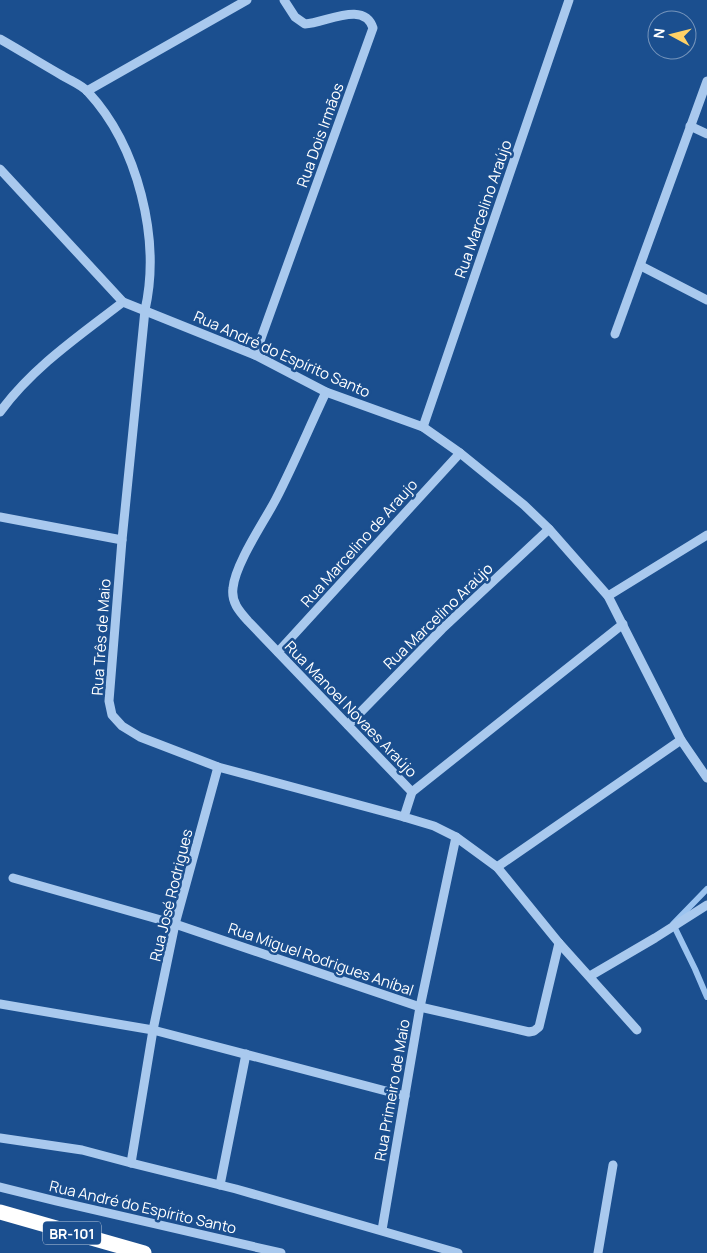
<svg xmlns="http://www.w3.org/2000/svg" width="707" height="1253" font-family="Manrope,sans-serif">
	<rect width="100%" height="100%" fill="#1b4f8f"/>
	<g fill="none" stroke-linecap="round" stroke-linejoin="round">
		<polyline stroke="#9cc4f0" stroke-width="6" points="707,889 673,924 695,969 707,997"/>
		<g stroke="#a9c9ee" stroke-width="9">
			<path d="M0,39C21,51 42,64 63,76C71,81 82,85 88,92C138,146 161,239 145,310L122,540L109,701L112,715L122,726L140,737L218,767L404,817"/>
			<polyline points="87,91 247,0"/>
			<polyline points="690,126 707,134"/>
			<polyline points="0,169 123,302 255,355 326,392 423,427 460,453 524,505 549,529 608,596 681,740 707,778"/>
			<polyline points="641,266 707,300"/>
			<polyline points="615,334 707,81"/>
			<path d="M255,355L373,28C364,0 326,23 305,24L295,17L284,0"/>
			<path d="M326,392C309,428 294,464 276,499C264,522 235,564 233,588C231,602 239,611 248,621L412,792L404,817L434,826L456,837L497,867L559,943L637,1030"/>
			<path d="M0,412C33,367 79,336 123,302"/>
			<polyline points="423,427 569,0"/>
			<polyline points="0,517 122,540"/>
			<polyline points="608,596 707,535"/>
			<polyline points="278,652 460,453"/>
			<polyline points="348,725 442,629 549,529"/>
			<polyline points="412,792 623,624"/>
			<polyline points="497,867 681,740"/>
			<polyline points="13,878 175,924 420,1007 529,1032 534,1031 539,1027 559,943"/>
			<polyline points="590,976 655,938 707,905"/>
			<polyline points="0,1004 153,1030 405,1096"/>
			<polyline points="0,1138 82,1150 131,1163 236,1189 458,1253"/>
			<polyline points="131,1163 153,1030 175,924 218,767"/>
			<polyline points="220,1185 246,1054"/>
			<polyline points="0,1187 56,1201 281,1253"/>
			<polyline points="382,1230 420,1007 456,837"/>
			<polyline points="598,1253 613,1165"/>
		</g>
		<polyline stroke="#fff" stroke-width="15" points="0,1212 144,1253"/>
	</g>
	<g text-anchor="middle" dominant-baseline="central" stroke-width="5" stroke-linejoin="round" paint-order="stroke">
		<rect fill="#1b4f8f" stroke="#bbcadd" stroke-width="1" x="43" y="1221.5" width="58" height="23" rx="4"/>
		<g font-size="14" font-weight="bold" fill="#fff">
			<text x="72" y="1233">BR-101</text>
		</g>
		<g font-size="15" fill="#fff" stroke="#1b4f8f">
			<text transform="translate(320 135) rotate(-70)">Rua Dois Irmãos</text>
			<text transform="translate(483 209) rotate(-71)">Rua Marcelino Araújo</text>
			<text transform="translate(282 354) rotate(24)">Rua André do Espírito Santo</text>
			<text transform="translate(359 543) rotate(-48)">Rua Marcelino de Araujo</text>
			<text transform="translate(438 616) rotate(-44)">Rua Marcelino Araújo</text>
			<text transform="translate(101 637) rotate(-86)">Rua Três de Maio</text>
			<text transform="translate(351 709) rotate(46)">Rua Manoel Novaes Araújo</text>
			<text transform="translate(171 895) rotate(-76)">Rua José Rodrigues</text>
			<text transform="translate(321 959) rotate(19)">Rua Miguel Rodrigues Aníbal</text>
			<text transform="translate(392 1090) rotate(-80)">Rua Primeiro de Maio</text>
			<text transform="translate(143 1207) rotate(13)">Rua André do Espírito Santo</text>
		</g>
	</g>
	<g transform="translate(672 35) rotate(277)"><circle r="24" fill="#1b4f8f" stroke="#7695bc"/>
	<path d="M0-4L9 19L0 12L-9 19Z" fill="#ffd166"/>
	<text y="-8" font-size="14" font-weight="bold" text-anchor="middle" fill="#ffffff">N</text>
	</g>
</svg>
